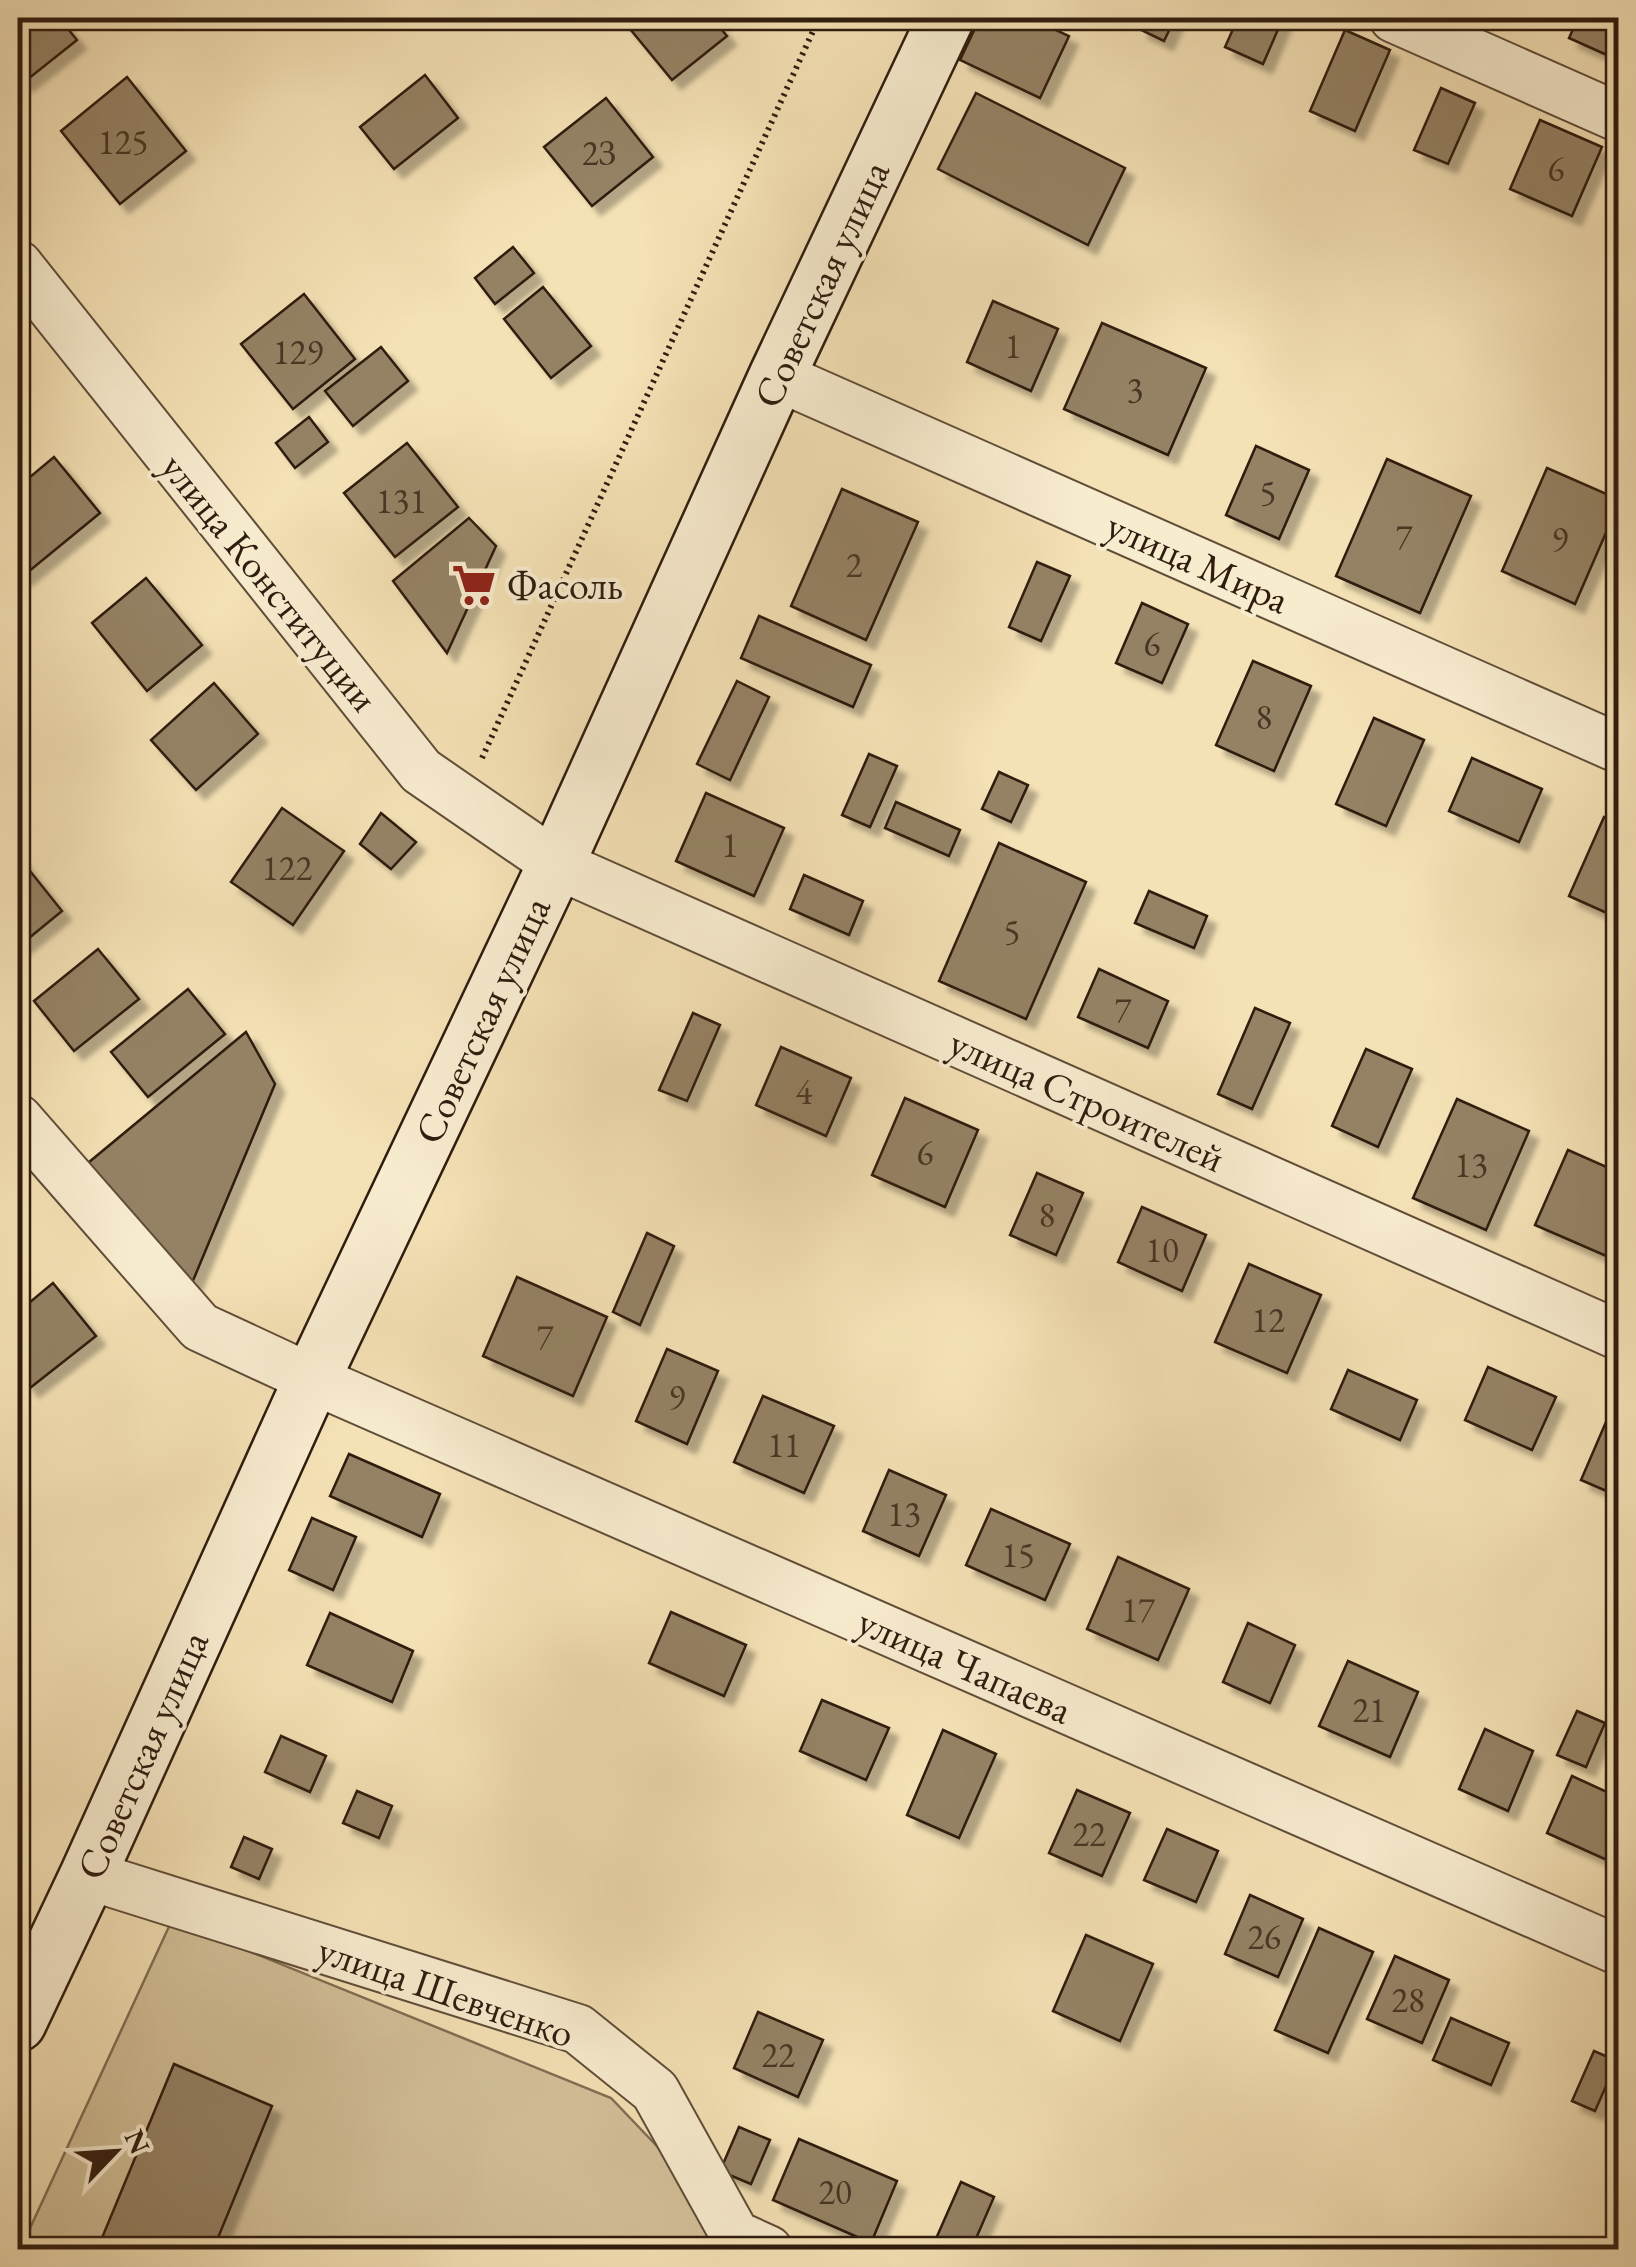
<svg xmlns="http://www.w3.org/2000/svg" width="1636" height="2267" font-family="'EB Garamond',serif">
	<defs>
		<filter id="shadow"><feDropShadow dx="9" dy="9" stdDeviation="2.5" flood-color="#0004"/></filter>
	</defs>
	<rect width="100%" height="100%" fill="#f4e1b5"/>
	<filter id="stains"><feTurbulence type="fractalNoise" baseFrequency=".002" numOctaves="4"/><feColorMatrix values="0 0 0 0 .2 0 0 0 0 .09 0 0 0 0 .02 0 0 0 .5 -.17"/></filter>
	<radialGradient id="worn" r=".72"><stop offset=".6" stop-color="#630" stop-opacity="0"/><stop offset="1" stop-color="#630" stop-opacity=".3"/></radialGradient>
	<polygon fill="#d3c099" stroke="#816e54" stroke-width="2.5" points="172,1920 611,2098 755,2249 20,2250"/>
	<g fill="#958265" stroke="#2f1c0f" stroke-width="2.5" filter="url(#shadow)">
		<polygon points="18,18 59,18 77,40 23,83 18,75"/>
		<polygon points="621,18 712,18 727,36 672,80"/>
		<polygon points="980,18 1030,18 1069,36 1040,98 960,60"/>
		<polygon points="1144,18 1175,18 1164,41 1139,29"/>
		<polygon points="1238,18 1283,18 1263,64 1225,47"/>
		<polygon points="1578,18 1618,18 1618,60 1569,38"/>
		<polygon points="1345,30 1390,50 1355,131 1310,111"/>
		<polygon points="425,75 458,118 394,169 360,127"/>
		<polygon points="127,77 186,151 120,204 61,131"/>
		<polygon points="1441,88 1475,103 1448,164 1414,150"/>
		<polygon points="976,93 1125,168 1088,245 938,169"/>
		<polygon points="606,98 653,157 592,206 544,147"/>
		<polygon points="1540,120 1602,147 1572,216 1510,189"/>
		<polygon points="513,247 534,273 495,304 475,278"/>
		<polygon points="543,287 591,346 551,378 504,319"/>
		<polygon points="304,294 355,359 293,409 241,344"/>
		<polygon points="993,301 1058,329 1031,391 967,362"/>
		<polygon points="1102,323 1206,368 1168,455 1064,409"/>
		<polygon points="381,347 408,381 353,426 325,391"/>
		<polygon points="309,417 328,442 295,468 276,443"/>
		<polygon points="407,443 458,507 395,557 344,493"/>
		<polygon points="1256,446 1309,470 1279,539 1226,515"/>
		<polygon points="54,457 100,513 22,577 18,571 18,487"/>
		<polygon points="1387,459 1471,496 1420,613 1336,576"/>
		<polygon points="1547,468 1618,499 1618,505 1575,604 1502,571"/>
		<polygon points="842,489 918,522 866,640 791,606"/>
		<polygon points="469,518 496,546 447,653 393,581"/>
		<polygon points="1037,562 1070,576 1041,641 1009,627"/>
		<polygon points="146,578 202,645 147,691 92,623"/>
		<polygon points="1142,603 1188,624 1162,683 1116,663"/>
		<polygon points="759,616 871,665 853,707 741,658"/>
		<polygon points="1253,661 1311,686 1274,771 1216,745"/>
		<polygon points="737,681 769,697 730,780 697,764"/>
		<polygon points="214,683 258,734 196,790 151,740"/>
		<polygon points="1374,718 1424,740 1386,826 1336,804"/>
		<polygon points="869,754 897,766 870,827 842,815"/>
		<polygon points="1472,758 1542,789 1519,842 1449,811"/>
		<polygon points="999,772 1028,785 1011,822 982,809"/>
		<polygon points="706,793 784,828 754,896 676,861"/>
		<polygon points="896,802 960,830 949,856 885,828"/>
		<polygon points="282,808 344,851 293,925 231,882"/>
		<polygon points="381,813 416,842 391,869 360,844"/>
		<polygon points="1604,817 1618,824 1618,918 1569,896"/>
		<polygon points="999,843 1086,882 1026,1019 939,981"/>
		<polygon points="18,856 62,911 18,947"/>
		<polygon points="804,875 863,901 849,935 790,909"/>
		<polygon points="1149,891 1207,916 1194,948 1135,923"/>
		<polygon points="98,949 139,999 74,1051 34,1001"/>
		<polygon points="1099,969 1168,1001 1148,1048 1078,1017"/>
		<polygon points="188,989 225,1034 148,1097 111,1052"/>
		<polygon points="1255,1008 1290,1023 1252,1109 1218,1094"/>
		<polygon points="693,1013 720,1025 687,1101 659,1090"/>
		<polygon points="246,1032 275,1084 192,1283 88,1163"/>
		<polygon points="781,1047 851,1078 826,1136 756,1105"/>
		<polygon points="1366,1049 1412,1069 1378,1147 1332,1126"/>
		<polygon points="905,1098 978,1130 945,1207 872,1175"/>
		<polygon points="1457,1099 1529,1131 1486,1230 1413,1198"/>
		<polygon points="1568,1150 1618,1172 1618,1241 1611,1258 1535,1225"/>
		<polygon points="1037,1173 1083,1193 1056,1255 1010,1235"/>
		<polygon points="1142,1207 1206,1235 1182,1291 1118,1262"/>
		<polygon points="647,1233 674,1246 640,1325 613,1312"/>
		<polygon points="1249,1264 1321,1295 1287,1373 1215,1342"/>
		<polygon points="517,1277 607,1317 573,1396 483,1356"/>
		<polygon points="53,1283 96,1336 30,1388 18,1373 18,1312"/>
		<polygon points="667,1349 718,1371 687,1444 636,1421"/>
		<polygon points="1488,1367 1556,1397 1532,1450 1465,1420"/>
		<polygon points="1348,1370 1417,1400 1400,1440 1331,1409"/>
		<polygon points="763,1396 834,1426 804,1493 734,1462"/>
		<polygon points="1606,1422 1618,1428 1618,1496 1581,1480"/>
		<polygon points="349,1454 440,1494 422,1537 330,1496"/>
		<polygon points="889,1470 946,1495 919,1556 863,1531"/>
		<polygon points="991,1509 1070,1544 1045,1600 966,1565"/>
		<polygon points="312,1518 356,1537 333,1590 289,1570"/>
		<polygon points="1118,1557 1189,1589 1158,1660 1087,1629"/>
		<polygon points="671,1612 746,1645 724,1696 649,1663"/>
		<polygon points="330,1613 413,1651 392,1702 307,1665"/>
		<polygon points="1248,1623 1295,1645 1270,1703 1223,1682"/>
		<polygon points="1348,1661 1418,1692 1390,1757 1319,1726"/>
		<polygon points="822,1700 889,1728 866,1780 800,1751"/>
		<polygon points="1577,1711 1605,1723 1586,1767 1557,1755"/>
		<polygon points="1485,1729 1533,1751 1508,1811 1459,1789"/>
		<polygon points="943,1730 996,1754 959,1838 907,1815"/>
		<polygon points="281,1736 326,1756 310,1792 265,1772"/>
		<polygon points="1572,1776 1618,1797 1618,1865 1547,1833"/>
		<polygon points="1077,1790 1130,1813 1102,1876 1049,1853"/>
		<polygon points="357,1791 392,1806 379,1838 343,1823"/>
		<polygon points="1167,1829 1218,1851 1196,1902 1144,1880"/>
		<polygon points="244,1837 272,1849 259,1879 231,1867"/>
		<polygon points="1250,1895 1303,1919 1278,1977 1225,1954"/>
		<polygon points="1319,1928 1373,1952 1328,2053 1275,2030"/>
		<polygon points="1086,1935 1153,1964 1120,2041 1053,2011"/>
		<polygon points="1395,1956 1449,1980 1422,2043 1367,2019"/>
		<polygon points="758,2012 823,2040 798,2097 734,2068"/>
		<polygon points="1451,2018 1509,2043 1491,2085 1433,2060"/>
		<polygon points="1594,2051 1617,2061 1595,2111 1572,2101"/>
		<polygon points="174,2064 272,2106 213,2250 97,2250"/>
		<polygon points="739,2127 770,2140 751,2184 720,2171"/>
		<polygon points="799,2139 897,2181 871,2243 773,2200"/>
		<polygon points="961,2182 994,2197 971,2250 931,2250"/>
	</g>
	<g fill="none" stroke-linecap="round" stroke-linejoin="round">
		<g stroke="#604d38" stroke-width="52">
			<g id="minor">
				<polyline points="1394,18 1618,117"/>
				<polyline points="18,265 421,771 556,864 1618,1335"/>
				<polyline points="777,376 1618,748"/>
				<polyline points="18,1119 200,1327 312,1379 1618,1950"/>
				<polyline points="88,1875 578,2029 655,2091 735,2235 768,2250"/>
			</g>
		</g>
		<g stroke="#2f1c0f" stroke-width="60">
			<polyline id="secondary" points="18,2023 88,1875 312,1379 556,864 777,376 946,18"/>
		</g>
		<polyline stroke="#2f1c0f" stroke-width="6" stroke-dasharray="2.5 5" stroke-linecap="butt" points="482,758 819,18"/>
		<use href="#minor" stroke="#f8eccf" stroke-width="48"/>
		<use href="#secondary" stroke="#f8eccf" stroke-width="55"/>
	</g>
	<defs>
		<g id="supermarket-bare" transform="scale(3.45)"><path d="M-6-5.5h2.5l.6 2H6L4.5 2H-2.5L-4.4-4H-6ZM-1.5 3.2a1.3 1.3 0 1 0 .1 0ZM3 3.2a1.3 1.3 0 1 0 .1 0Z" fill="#8f2418" stroke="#f8eccf" stroke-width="2.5" paint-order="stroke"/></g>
	</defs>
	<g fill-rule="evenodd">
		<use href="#supermarket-bare" x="474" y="585"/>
	</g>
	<g text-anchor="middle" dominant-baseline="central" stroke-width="8" stroke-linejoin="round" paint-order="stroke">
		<g font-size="35" fill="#483624">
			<text x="123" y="141">125</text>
			<text x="599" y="152">2З</text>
			<text x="1556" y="168">6</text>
			<text x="1013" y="345">1</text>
			<text x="298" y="351">129</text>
			<text x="1135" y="389">3</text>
			<text x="1268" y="492">5</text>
			<text x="401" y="500">131</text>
			<text x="1404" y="536">7</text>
			<text x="1560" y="538">9</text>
			<text x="854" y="564">2</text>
			<text x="1152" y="643">6</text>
			<text x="1264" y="716">8</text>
			<text x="730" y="844">1</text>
			<text x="287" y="867">122</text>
			<text x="1012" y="931">5</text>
			<text x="1123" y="1009">7</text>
			<text x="804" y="1091">4</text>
			<text x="925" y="1152">6</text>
			<text x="1471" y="1164">13</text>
			<text x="1047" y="1214">8</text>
			<text x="1162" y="1249">10</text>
			<text x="1268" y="1319">12</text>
			<text x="545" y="1336">7</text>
			<text x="677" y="1396">9</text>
			<text x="784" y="1444">11</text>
			<text x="904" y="1513">13</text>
			<text x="1018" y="1554">15</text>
			<text x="1138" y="1609">17</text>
			<text x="1369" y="1709">21</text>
			<text x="1089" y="1833">22</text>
			<text x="1264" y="1936">26</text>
			<text x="1408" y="1999">28</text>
			<text x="778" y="2054">22</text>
			<text x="835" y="2191">20</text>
		</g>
		<g font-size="40" fill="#2f1c0f" stroke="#f8eccf">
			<text transform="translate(821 284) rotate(-65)">Советская улица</text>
			<text transform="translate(1198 562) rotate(24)">улица Мира</text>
			<text transform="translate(270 582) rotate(51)">улица Конституции</text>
			<text transform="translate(482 1020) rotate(-65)">Советская улица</text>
			<text transform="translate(1087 1100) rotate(24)">улица Строителей</text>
			<text transform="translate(965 1665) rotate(24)">улица Чапаева</text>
			<text transform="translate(142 1755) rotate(-66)">Советская улица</text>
			<text transform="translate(446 1991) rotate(19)">улица Шевченко</text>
		</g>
		<g font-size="40" fill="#2f1c0f" stroke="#f8eccf" text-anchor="start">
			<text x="507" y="585">Фасоль</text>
		</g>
	</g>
	<rect width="1636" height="2267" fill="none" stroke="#f4e1b5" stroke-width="60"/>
	<rect x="20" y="20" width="1596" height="2227" fill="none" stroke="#2f1c0f" stroke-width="5"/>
	<rect x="30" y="30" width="1576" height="2207" fill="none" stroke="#2f1c0f" stroke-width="2.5"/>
	<g transform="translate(115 2152) rotate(65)" stroke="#f8eccf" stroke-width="8" paint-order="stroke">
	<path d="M0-8L18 38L0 25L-18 38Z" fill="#2f1c0f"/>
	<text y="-15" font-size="28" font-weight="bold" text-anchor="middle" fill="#2f1c0f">N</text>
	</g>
	<rect width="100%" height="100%" filter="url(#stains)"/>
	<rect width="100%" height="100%" fill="url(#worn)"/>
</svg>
